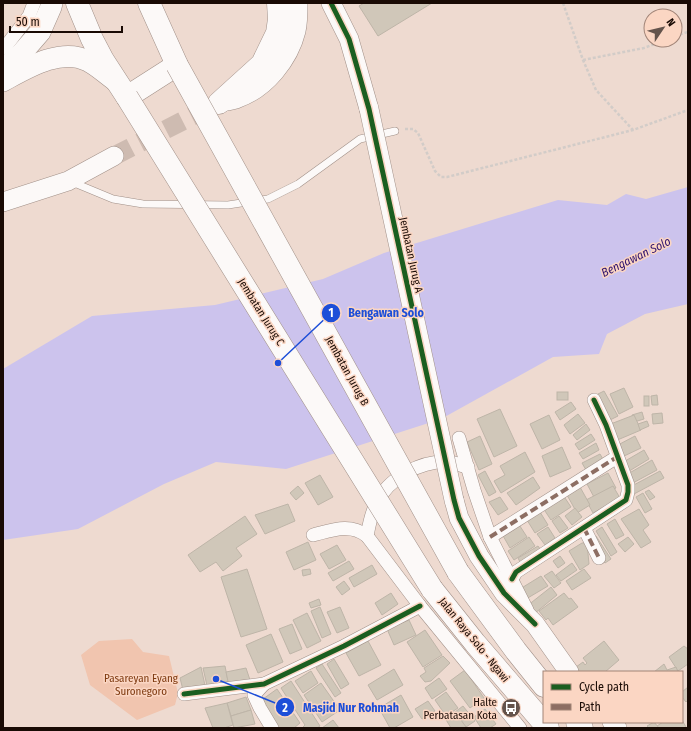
<svg xmlns="http://www.w3.org/2000/svg" width="691" height="731" font-family="'Fira Sans Condensed',sans-serif">
	<rect width="100%" height="100%" fill="#eedad0"/>
	<polygon fill="#f1c5af" points="132,639 143,652 169,656 178,693 175,705 137,720 90,685 81,655 99,641"/>
	<polygon fill="#ccc3ed" points="688,187 688,304 645,314 607,334 599,354 553,357 441,419 286,469 216,462 164,484 78,529 3,540 3,369 92,316 215,305 323,279 384,253 558,200 607,205 626,194 646,199"/>
	<g fill="#d0c7b9" stroke="#beb5a8">
		<polygon points="364,3 432,3 378,36 359,6"/>
		<polygon points="624,388 633,407 619,414 610,394"/>
		<polygon points="604,391 618,416 610,420 596,395"/>
		<rect x="557" y="392" width="11" height="8"/>
		<polygon points="657,395 658,405 652,405 651,396"/>
		<rect x="644" y="396" width="5" height="10"/>
		<polygon points="571,402 576,409 560,420 555,412"/>
		<polygon points="500,409 517,446 494,457 477,419"/>
		<polygon points="642,412 644,419 634,422 632,415"/>
		<polygon points="662,413 663,423 653,424 652,414"/>
		<polygon points="578,414 585,423 570,434 564,425"/>
		<polygon points="549,415 560,440 542,449 530,424"/>
		<polygon points="634,415 641,430 615,441 608,425"/>
		<polygon points="647,421 649,426 640,430 638,424"/>
		<polygon points="586,424 590,430 577,440 573,435"/>
		<polygon points="591,434 595,440 579,450 575,444"/>
		<polygon points="480,436 492,464 479,470 467,442"/>
		<polygon points="635,436 641,448 622,457 616,446"/>
		<polygon points="596,443 599,450 583,459 579,453"/>
		<polygon points="562,447 571,468 550,477 542,456"/>
		<polygon points="644,450 649,459 626,473 620,464"/>
		<polygon points="525,452 535,472 501,493 494,481 505,475 500,466"/>
		<polygon points="600,454 604,461 586,470 582,463"/>
		<polygon points="652,460 657,470 631,484 626,475"/>
		<polygon points="485,471 496,492 489,496 478,475"/>
		<polygon points="660,471 664,478 634,494 630,487"/>
		<polygon points="608,473 616,488 595,499 587,484"/>
		<polygon points="320,475 333,497 318,505 305,483"/>
		<polygon points="533,477 540,488 516,505 507,493"/>
		<polygon points="298,486 304,493 296,500 290,493"/>
		<polygon points="613,486 620,498 593,513 586,500"/>
		<polygon points="580,487 590,505 577,513 567,495"/>
		<polygon points="649,490 655,497 650,500 645,492"/>
		<polygon points="643,493 652,509 645,513 636,497"/>
		<polygon points="563,495 571,507 551,520 543,508"/>
		<polygon points="500,497 508,509 498,515 489,502"/>
		<polygon points="288,504 295,521 265,534 255,515"/>
		<polygon points="575,508 582,517 572,525 565,516"/>
		<polygon points="639,509 649,525 643,530 651,542 641,548 621,519"/>
		<polygon points="540,512 548,525 535,533 527,520"/>
		<polygon points="245,516 257,534 236,548 242,556 223,571 216,562 200,572 188,555"/>
		<polygon points="559,516 568,528 560,533 552,521"/>
		<polygon points="615,519 624,535 616,539 607,524"/>
		<polygon points="518,523 527,537 510,548 502,534"/>
		<polygon points="548,527 555,538 545,545 537,534"/>
		<polygon points="602,527 617,552 611,556 596,531"/>
		<polygon points="596,536 611,559 605,563 595,547 594,538"/>
		<polygon points="529,537 535,546 514,560 508,551"/>
		<polygon points="628,537 634,544 625,552 618,544"/>
		<polygon points="308,542 316,560 294,570 286,552"/>
		<polygon points="582,543 587,543 589,564 580,570 569,551"/>
		<polygon points="337,545 346,560 329,569 320,554"/>
		<polygon points="538,546 543,553 522,566 518,558"/>
		<polygon points="560,556 565,563 558,568 553,561"/>
		<polygon points="349,561 354,569 333,581 328,573"/>
		<polygon points="572,563 577,570 561,581 556,575"/>
		<polygon points="372,565 377,574 354,587 349,578"/>
		<polygon points="247,569 267,629 241,637 221,577"/>
		<polygon points="310,569 311,574 303,576 302,570"/>
		<polygon points="584,569 591,578 572,590 566,581"/>
		<polygon points="552,571 561,583 554,588 544,576"/>
		<polygon points="541,576 548,586 526,599 520,589"/>
		<polygon points="344,581 350,589 342,595 336,587"/>
		<polygon points="551,587 557,595 534,614 527,606"/>
		<polygon points="391,593 398,604 382,615 375,603"/>
		<polygon points="564,593 569,599 571,598 578,607 553,625 548,618 546,620 539,611"/>
		<polygon points="319,599 321,605 311,608 309,603"/>
		<polygon points="320,607 331,634 322,638 311,611"/>
		<polygon points="340,607 349,628 337,633 327,612"/>
		<polygon points="307,613 321,641 307,648 293,620"/>
		<polygon points="409,620 416,635 394,645 387,629"/>
		<polygon points="292,624 302,649 290,654 279,629"/>
		<polygon points="425,630 442,655 423,667 407,642"/>
		<polygon points="271,634 283,662 258,673 246,645"/>
		<polygon points="368,641 381,665 359,676 346,653"/>
		<polygon points="604,641 619,660 605,672 580,672 576,667 583,662 585,665 587,663 583,658"/>
		<polygon points="684,646 688,649 688,664 678,671 669,657"/>
		<polygon points="443,656 450,663 431,681 425,682 420,676 426,672 424,668"/>
		<polygon points="334,659 349,684 341,689 327,664"/>
		<polygon points="322,664 341,693 335,697 316,668"/>
		<polygon points="664,664 667,670 676,667 678,672 654,672"/>
		<polygon points="225,666 229,686 208,690 203,668"/>
		<polygon points="201,667 206,690 184,694 180,678"/>
		<polygon points="246,668 251,683 229,686 226,672"/>
		<polygon points="394,669 403,685 377,700 368,685"/>
		<polygon points="465,670 484,698 470,708 450,681"/>
		<polygon points="311,671 318,683 303,693 295,681"/>
		<polygon points="439,678 447,689 432,699 425,688"/>
		<polygon points="291,681 320,726 317,728 302,728 305,725 281,688"/>
		<polygon points="321,683 340,710 322,722 304,695"/>
		<polygon points="688,687 688,700 686,702 682,697 682,692"/>
		<polygon points="277,689 300,723 294,728 275,728 263,699"/>
		<polygon points="446,692 458,708 446,716 435,700"/>
		<polygon points="401,695 413,717 394,728 390,728 379,708"/>
		<polygon points="246,697 251,710 231,716 227,703"/>
		<polygon points="428,701 435,711 422,719 415,709"/>
		<polygon points="227,703 233,725 224,728 213,728 205,708"/>
		<polygon points="463,706 475,721 466,727 455,712"/>
		<polygon points="485,709 496,724 490,728 481,728 474,717"/>
		<polygon points="251,710 255,724 234,728 231,716"/>
		<polygon points="455,712 466,727 464,728 451,728 445,718"/>
		<polygon points="333,720 339,728 322,728"/>
		<polygon points="682,720 686,727 685,728 659,728 657,726 663,722 682,722"/>
		<polygon points="654,722 659,728 649,728 647,726"/>
	</g>
	<g fill="none" stroke-linecap="round" stroke-linejoin="round">
		<polyline stroke="#cebbb1" stroke-width="19" stroke-dasharray="19 10" stroke-linecap="butt" points="114,156 216,104"/>
		<g stroke="#a19088" stroke-width="8">
			<polyline id="lane" points="72,182 113,199 143,204 228,205 268,199 298,184 360,139 395,131"/>
		</g>
		<g stroke="#a19088" stroke-width="14">
			<g id="street">
				<polyline points="3,48 6,46 29,16 34,3"/>
				<polyline points="459,438 474,490 490,537 527,610"/>
				<polyline points="584,528 599,558"/>
				<path d="M313,535C333,530 350,523 367,536L420,606L520,728"/>
				<path d="M367,536C369,525 371,514 376,504C388,478 421,460 450,462C456,463 462,466 468,467"/>
				<polyline points="490,537 617,457"/>
				<polyline points="512,579 516,572 626,500 628,492 628,485 606,425 594,400"/>
				<polyline points="264,684 254,695 260,708 272,728"/>
				<polyline points="184,694 264,684 344,646 420,606"/>
			</g>
		</g>
		<g stroke="#a19088" stroke-width="20">
			<g id="secondary">
				<polyline points="331,3 349,39 369,109"/>
				<path d="M220,102C226,101 232,101 238,98C266,88 289,59 296,31C298,22 298,12 298,3"/>
				<polyline points="3,202 68,181 114,156"/>
				<polyline points="454,500 459,518 479,556 504,593 535,624 569,672"/>
				<polyline points="612,722 617,728"/>
			</g>
		</g>
		<g stroke="#a19088" stroke-width="22">
			<g id="primary">
				<polyline points="3,69 21,54 40,32 51,7 52,3"/>
				<path d="M3,81C27,68 61,47 88,61C98,66 107,75 116,81"/>
			</g>
		</g>
		<g stroke="#a19088" stroke-width="23">
			<g id="highway">
				<polyline points="77,3 92,39 103,60 127,97 177,65 149,3"/>
				<polyline points="219,103 262,64 277,33 279,19 278,3"/>
				<polyline points="458,572 516,651 544,686"/>
				<polyline points="432,589 475,643 548,728"/>
				<polyline points="577,722 582,728"/>
			</g>
		</g>
		<g stroke="#d2ccc8" stroke-width="2.5" stroke-dasharray="3 2" stroke-linecap="butt">
			<polyline points="563,3 583,60 596,90 633,130"/>
			<polyline points="675,36 688,32"/>
			<polyline points="583,60 644,48 665,40"/>
			<polyline points="405,129 413,129 418,133 435,171 441,177 447,177 633,130 688,110"/>
		</g>
		<use href="#lane" stroke="#fcf9f8" stroke-width="7"/>
		<use href="#street" stroke="#fcf9f8" stroke-width="13"/>
		<use href="#secondary" stroke="#fcf9f8" stroke-width="19"/>
		<use href="#primary" stroke="#fcf9f8" stroke-width="21"/>
		<use href="#highway" stroke="#fcf9f8" stroke-width="22"/>
		<g stroke="#a19088" stroke-width="20" stroke-linecap="butt">
			<polyline id="secondary-bridge" points="369,109 454,500"/>
		</g>
		<g stroke="#a19088" stroke-width="23" stroke-linecap="butt">
			<g id="highway-bridge">
				<polyline points="177,65 458,572"/>
				<polyline points="127,97 432,589"/>
			</g>
		</g>
		<use href="#secondary-bridge" stroke="#fcf9f8" stroke-width="19"/>
		<use href="#highway-bridge" stroke="#fcf9f8" stroke-width="22"/>
		<g stroke="#8d6e63" stroke-width="4" stroke-dasharray="8 4" stroke-linecap="butt">
			<polyline points="584,528 599,558"/>
			<polyline points="490,537 617,457"/>
		</g>
		<g stroke="#fbd6c3" stroke-width="8">
			<g id="cycleway">
				<polyline points="331,3 349,39 369,109 454,500 459,518 479,556 504,593 535,624"/>
				<polyline points="512,579 516,572 626,500 628,492 628,485 606,425 594,400"/>
				<polyline points="184,694 264,684 344,646 420,606"/>
			</g>
		</g>
		<use href="#cycleway" stroke="#1b5e20" stroke-width="5"/>
	</g>
	<defs>
		<g id="bus-disc" transform="scale(1)"><circle r="9.5" fill="#64534b" stroke="#fbd6c3"/><path d="M-5-6H5V4H4V6H2V4H-2V6H-4V4H-5ZM-3.5-4V0h7V-4ZM-3.5 1.2v1.5H-2V1.2ZM2 1.2v1.5H3.5V1.2Z" fill="#fff"/></g>
	</defs>
	<g fill-rule="evenodd">
		<use href="#bus-disc" x="511" y="708"/>
	</g>
	<g text-anchor="middle" dominant-baseline="central" stroke-width="3" stroke-linejoin="round" paint-order="stroke">
		<g font-size="11" fill="#190a04" stroke="#fbd6c3">
			<text transform="translate(411 255) rotate(78)">Jembatan Jurug A</text>
			<text transform="translate(261 312) rotate(58)">Jembatan Jurug C</text>
			<text transform="translate(347 371) rotate(61)">Jembatan Jurug B</text>
			<text transform="translate(474 640) rotate(51)">Jalan Raya Solo - Ngawi</text>
		</g>
		<g font-size="11" fill="#7e3a10" stroke="#fbd6c3">
			<text x="141" y="678">Pasareyan Eyang<tspan x="141" dy="13">Suronegoro</tspan></text>
		</g>
		<g font-size="11" fill="#190a04" stroke="#fbd6c3" text-anchor="end">
			<text x="497" y="702">Halte<tspan x="497" dy="13">Perbatasan Kota</tspan></text>
		</g>
		<g font-size="12" font-style="italic" fill="#2f136f" stroke="#fbd6c3">
			<text transform="translate(636 257) rotate(-26)">Bengawan Solo</text>
		</g>
	</g>
	<path fill="none" stroke="#1d4ed8" stroke-width="1.5" d="M278 363L331 313M216 679L285 707"/>
	<g fill="#1d4ed8" stroke="#fbd6c3" stroke-width="1.5">
		<circle cx="278" cy="363" r="4"/>
		<circle cx="216" cy="679" r="4"/>
		<circle cx="331" cy="313" r="10"/>
		<circle cx="285" cy="707" r="10"/>
	</g>
	<g font-size="12" text-anchor="middle" font-weight="bold" fill="#fff">
		<text x="331" y="317">1</text>
		<text x="285" y="712">2</text>
	</g>
	<g font-size="12" text-anchor="middle" font-weight="bold" fill="#1d4ed8" stroke="#fbd6c3" stroke-width="3" stroke-linejoin="round" paint-order="stroke">
		<text x="386" y="317">Bengawan Solo</text>
		<text x="351" y="712">Masjid Nur Rohmah</text>
	</g>
	<rect width="691" height="731" fill="none" stroke="#190a04" stroke-width="8"/>
	<rect x="543" y="671" width="140" height="52" fill="#fbd6c3" stroke="#a18477"/>
	<rect x="551" y="684" width="20" height="6" fill="#1b5e20" stroke="#a18477"/>
	<text x="579" y="691" font-size="12" fill="#190a04">Cycle path</text>
	<rect x="551" y="704" width="20" height="6" fill="#8d6e63" stroke="#a18477"/>
	<text x="579" y="711" font-size="12" fill="#190a04">Path</text>
	<g transform="translate(663 28) rotate(55)"><circle r="19" fill="#fbd6c3" stroke="#a18477"/>
	<path d="M0-3L7 15L0 10L-7 15Z" fill="#64534b"/>
	<text y="-6" font-size="11" font-weight="bold" text-anchor="middle" fill="#190a04">N</text>
	</g>
	<path d="M10 26v6h112v-6" fill="none" stroke="#190a04" stroke-width="2"/>
	<text x="16" y="26" font-size="12" fill="#190a04" stroke="#fbd6c3" stroke-width="3" paint-order="stroke">50 m</text>
</svg>
